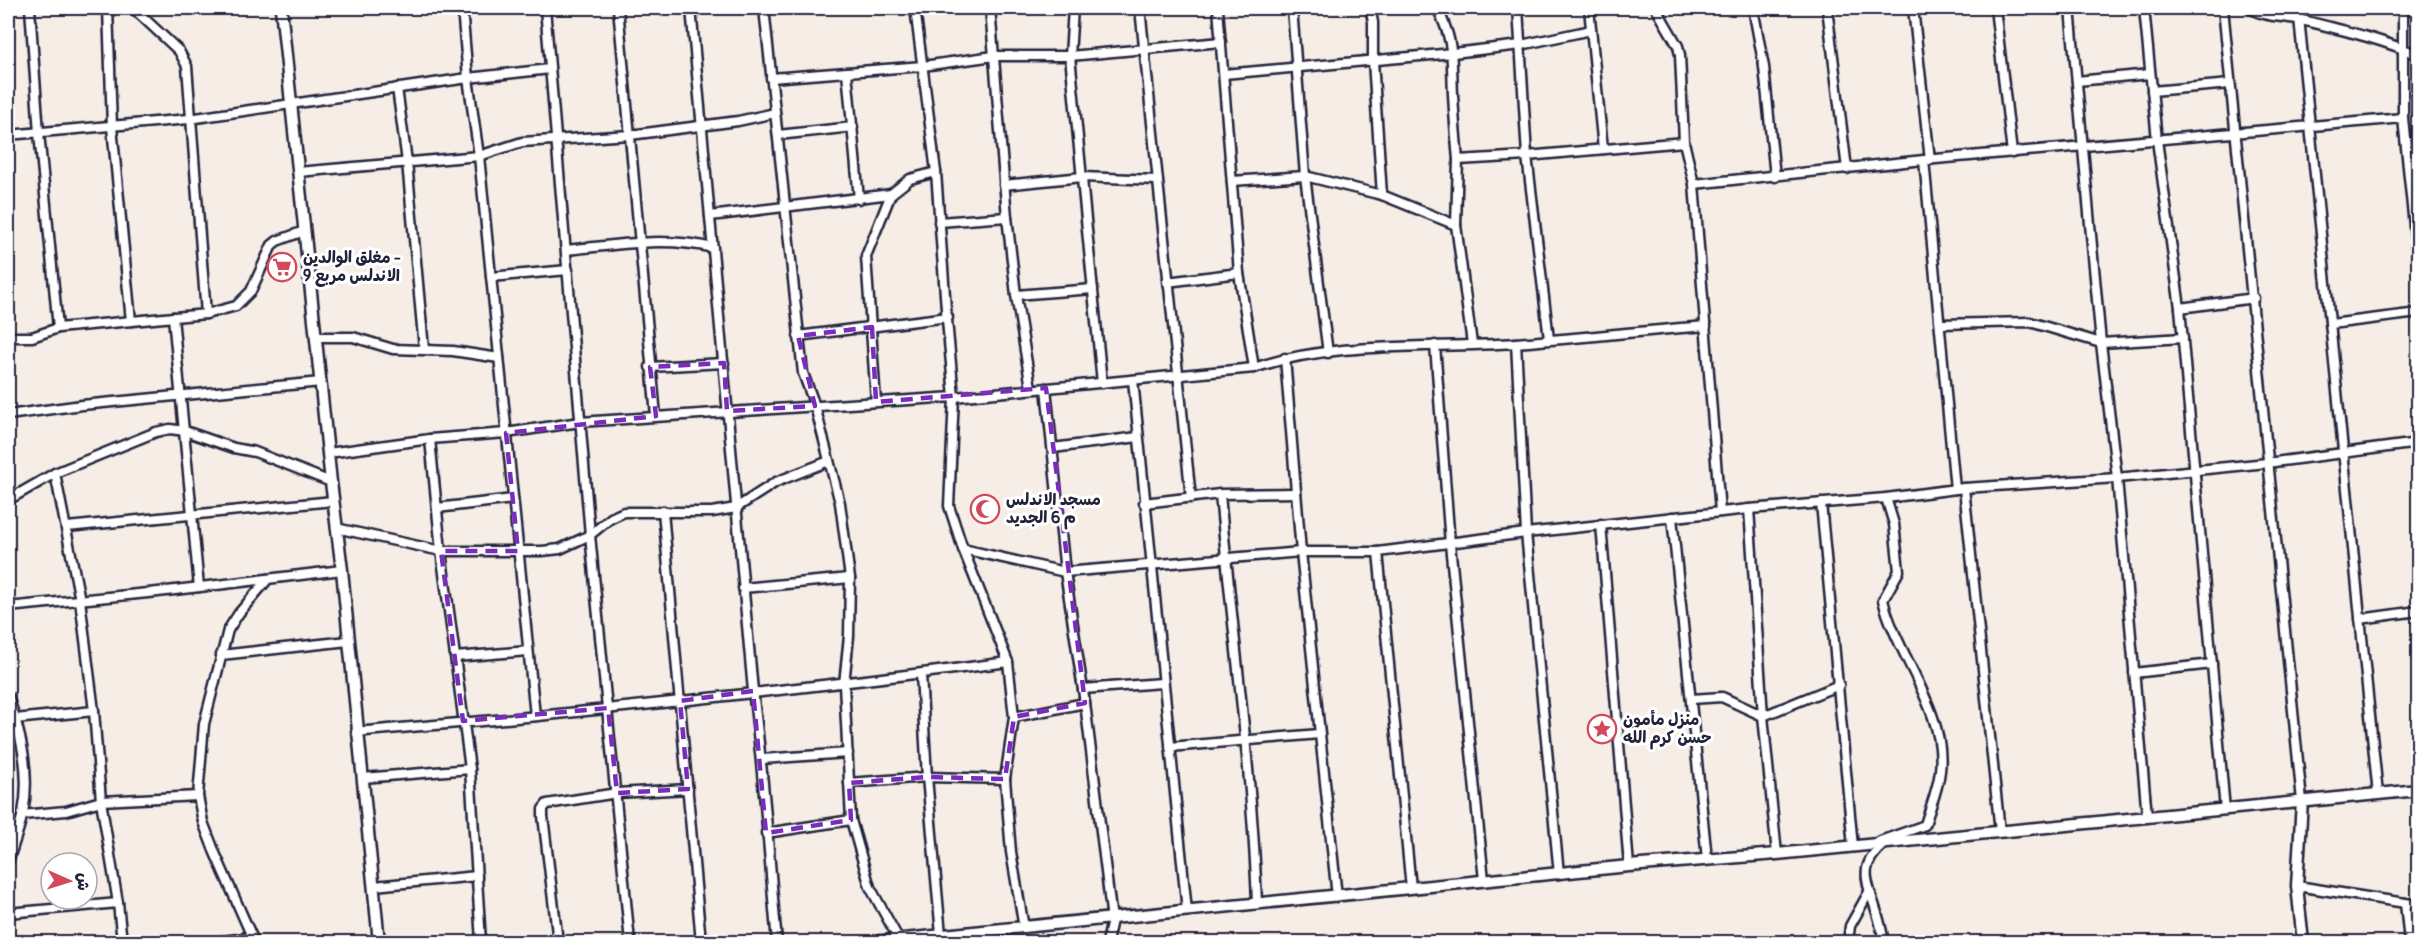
<svg xmlns="http://www.w3.org/2000/svg" width="2426" height="950" font-family="Pangolin,'Playpen Sans Arabic',sans-serif">
	<rect width="100%" height="100%" fill="#f6eee6"/>
	<filter id="ink" filterUnits="userSpaceOnUse"><feTurbulence type="fractalNoise" baseFrequency=".0167" numOctaves="2"/><feDisplacementMap in="SourceGraphic" scale="12" xChannelSelector="R" yChannelSelector="G"/><feConvolveMatrix kernelMatrix="1 2 1 2 8 2 1 2 1" color-interpolation-filters="sRGB"/></filter>
	<g filter="url(#ink)">
		<g fill="none" stroke-linecap="round" stroke-linejoin="round">
			<g stroke="#22223b" stroke-width="13">
				<g id="minor">
					<polyline points="30,8 39,133 58,328"/>
					<polyline points="108,8 112,127 131,321"/>
					<polyline points="133,8 179,51 187,66 206,314"/>
					<polyline points="462,8 468,78 550,69"/>
					<polyline points="545,8 590,535 630,942"/>
					<polyline points="618,8 656,416"/>
					<path d="M691,8L753,691C764,775 769,859 777,942"/>
					<polyline points="764,8 803,373 815,406 840,503 850,578 849,636 844,684 851,820 870,887 899,940"/>
					<polyline points="915,8 936,172 946,309 954,397 949,506 963,549 1008,662 1014,717 1005,779 1011,852 1024,928"/>
					<polyline points="990,8 1007,217 1016,295 1031,388"/>
					<polyline points="1073,8 1070,56 1102,383"/>
					<polyline points="1140,8 1191,498"/>
					<polyline points="1218,8 1239,273 1254,368"/>
					<polyline points="1292,8 1305,176 1328,353"/>
					<polyline points="1370,8 1373,22 1373,61 1382,195"/>
					<path d="M1437,8C1455,43 1451,56 1453,94C1454,116 1456,138 1458,160"/>
					<polyline points="1518,8 1527,156 1549,339"/>
					<polyline points="1589,8 1603,149"/>
					<polyline points="1656,8 1678,46 1680,55 1684,142 1694,184 1720,512"/>
					<polyline points="1753,8 1764,67 1775,177"/>
					<polyline points="1827,8 1847,169"/>
					<polyline points="1913,8 1930,160"/>
					<polyline points="1995,8 2012,153"/>
					<polyline points="2070,8 2101,343 2117,478 2147,816"/>
					<polyline points="2144,8 2157,140 2180,308 2225,810"/>
					<polyline points="2223,8 2302,801"/>
					<path d="M2249,8C2266,18 2283,16 2302,20C2342,30 2381,39 2418,55"/>
					<polyline points="2298,8 2378,794"/>
					<polyline points="2403,8 2403,118 2418,265"/>
					<polyline points="847,72 859,199"/>
					<polyline points="1224,74 1453,53 1521,45 1591,30"/>
					<polyline points="771,78 923,66 994,56 1070,56 1221,42"/>
					<polyline points="2077,81 2150,74"/>
					<polyline points="397,88 407,162 424,349"/>
					<polyline points="2152,91 2230,84"/>
					<polyline points="8,135 189,119 468,78 479,156 535,716"/>
					<polyline points="778,135 853,127"/>
					<polyline points="2406,143 2418,141"/>
					<polyline points="1924,160 1955,489"/>
					<polyline points="298,172 479,156 522,142 630,135 738,121 775,113"/>
					<polyline points="1232,181 1305,176 1382,195 1456,225 1458,160 1527,156 1684,142"/>
					<polyline points="1694,184 1924,160 2403,118"/>
					<polyline points="1004,185 1082,177 1157,180"/>
					<polyline points="710,216 891,194"/>
					<polyline points="939,222 1007,217"/>
					<polyline points="1456,225 1472,344"/>
					<path d="M566,250C615,245 665,236 713,248"/>
					<polyline points="491,277 568,270"/>
					<polyline points="1167,282 1239,273"/>
					<polyline points="1016,295 1093,289"/>
					<polyline points="2180,308 2254,298"/>
					<polyline points="173,317 199,587"/>
					<polyline points="1940,324 2030,322 2101,343 2183,338"/>
					<polyline points="2331,324 2418,313"/>
					<polyline points="798,336 948,317"/>
					<polyline points="8,337 32,337 58,328 206,314 236,306 251,291 272,245 277,241 304,231"/>
					<polyline points="317,337 353,337 393,349 453,351 499,358"/>
					<polyline points="1516,343 1526,533 1559,874"/>
					<polyline points="1435,345 1450,544 1484,880"/>
					<polyline points="1285,358 1301,552 1337,897"/>
					<polyline points="650,367 724,363"/>
					<polyline points="1133,380 1187,911"/>
					<polyline points="1046,388 1065,572 1085,703 1112,920 1107,942"/>
					<polyline points="876,402 866,256 891,194 910,179 936,172"/>
					<polyline points="8,415 82,405 321,382"/>
					<polyline points="430,439 441,551 470,769 481,942"/>
					<polyline points="1053,448 1138,437"/>
					<path d="M328,453L430,439L506,433L580,422L954,397L1254,368C1336,340 1430,349 1516,343C1579,338 1643,331 1706,326"/>
					<polyline points="55,473 80,600 94,711 101,801 118,903 122,942"/>
					<polyline points="1964,488 2000,832"/>
					<path d="M1220,494C1232,631 1252,767 1257,904"/>
					<polyline points="8,500 55,473 156,432 170,429 185,431 234,448 255,452 331,482"/>
					<polyline points="1144,503 1220,494 1296,493"/>
					<polyline points="1821,503 1853,847"/>
					<polyline points="437,508 513,499"/>
					<polyline points="1749,509 1763,716 1777,854"/>
					<polyline points="663,511 701,942"/>
					<polyline points="1672,517 1707,859"/>
					<polyline points="1601,524 1629,866"/>
					<polyline points="67,527 333,501"/>
					<polyline points="336,528 441,551 542,551 560,549 590,535 611,518 624,512 712,512 736,508 776,482 829,461"/>
					<polyline points="963,549 1065,572 1301,552 1378,552 1526,533 1749,509 1886,498 1964,488 2117,478 2267,463 2418,443"/>
					<polyline points="1378,552 1411,888"/>
					<polyline points="743,588 850,578"/>
					<polyline points="8,607 158,592 342,570"/>
					<polyline points="2360,619 2418,611"/>
					<polyline points="221,655 348,641"/>
					<polyline points="455,657 528,651"/>
					<polyline points="2134,673 2212,664"/>
					<polyline points="921,674 927,777 941,935"/>
					<polyline points="1083,689 1162,683"/>
					<path d="M8,696C21,734 31,773 23,813C19,830 13,846 8,862"/>
					<polyline points="1691,699 1722,697 1763,716 1839,685"/>
					<polyline points="1014,717 1085,703"/>
					<polyline points="15,719 94,711"/>
					<path d="M356,732C417,726 477,722 538,716C694,700 851,683 1008,662"/>
					<polyline points="1170,747 1319,734"/>
					<polyline points="762,759 848,753"/>
					<polyline points="363,778 470,769"/>
					<polyline points="849,783 927,777 1005,779"/>
					<polyline points="22,815 66,811 101,801 198,796"/>
					<polyline points="766,833 851,820"/>
					<path d="M1880,841L1925,825C1930,807 1938,790 1940,771C1947,712 1897,656 1883,600L1899,571L1894,524L1886,498"/>
					<polyline points="374,886 477,876"/>
					<polyline points="2297,886 2418,905"/>
					<polyline points="2405,903 2409,942"/>
					<polyline points="8,913 118,903"/>
					<polyline points="216,942 252,937"/>
					<polyline points="252,942 252,937 215,853 203,822 198,796 204,724 228,630 239,613 268,579"/>
					<polyline points="558,942 543,816 543,809 547,804 617,793 688,789"/>
					<polyline points="1848,942 1850,926 1869,892"/>
					<path d="M1884,942C1882,932 1880,921 1876,910C1867,881 1857,867 1884,844"/>
				</g>
			</g>
			<g stroke="#22223b" stroke-width="15">
				<g id="tertiary">
					<polyline points="281,8 331,482 342,570 379,942"/>
					<polyline points="2302,801 2297,886 2303,942"/>
					<polyline points="874,942 1629,866 1777,854 2418,790"/>
				</g>
			</g>
			<use href="#minor" stroke="#fff" stroke-width="8"/>
			<use href="#tertiary" stroke="#fff" stroke-width="10"/>
		</g>
	</g>
	<path fill="none" stroke="#7b2cbf" stroke-width="4.5" stroke-dasharray="12 8" stroke-linejoin="round" d="M872,327L876,402L1046,388L1085,703L1014,717L1005,779L927,777L849,783L851,820L766,833L753,691L680,701L688,789L617,793L608,708L463,721L441,551H518L506,433L656,416L650,367L724,363L727,411L815,406L798,336Z"/>
	<defs>
		<g id="supermarket-ring" transform="scale(1.5)"><circle r="9.5" fill="#fff" stroke="#d1495b" stroke-width="1.5"/><path d="M-6-5.5h2.5l.6 2H6L4.5 2H-2.5L-4.4-4H-6ZM-1.5 3.2a1.3 1.3 0 1 0 .1 0ZM3 3.2a1.3 1.3 0 1 0 .1 0Z" fill="#d1495b"/></g>
		<g id="mosque-ring" transform="scale(1.5)"><circle r="9.5" fill="#fff" stroke="#d1495b" stroke-width="1.5"/><path d="M3.5-4.9A6 6 0 1 0 3.5 4.9A5 5 0 1 1 3.5-4.9Z" fill="#d1495b"/></g>
		<g id="sight-ring" transform="scale(1.5)"><circle r="9.5" fill="#fff" stroke="#d1495b" stroke-width="1.5"/><path d="M0-6L1.8-2.2L6-1.7L2.9 1.2L3.7 5.4L0 3.3L-3.7 5.4L-2.9 1.2L-6-1.7L-1.8-2.2Z" fill="#d1495b"/></g>
	</defs>
	<g fill-rule="evenodd">
		<use href="#supermarket-ring" x="282" y="267"/>
		<use href="#mosque-ring" x="985" y="509"/>
		<use href="#sight-ring" x="1602" y="729"/>
	</g>
	<g text-anchor="middle" dominant-baseline="central" stroke-width="6" stroke-linejoin="round" paint-order="stroke">
		<g font-size="16" font-weight="bold" fill="#22223b" stroke="#fff" text-anchor="start">
			<text x="303" y="258">مغلق الوالدين -<tspan x="303" dy="18">الاندلس مربع 9</tspan></text>
			<text x="1006" y="500">مسجد الاندلس<tspan x="1006" dy="18">م 6 الجديد</tspan></text>
			<text x="1623" y="720">منزل مأمون<tspan x="1623" dy="18">حسن كرم الله</tspan></text>
		</g>
	</g>
	<rect width="2426" height="950" fill="none" stroke="#fff" stroke-width="30"/>
	<rect x="15" y="15" width="2396" height="920" fill="none" stroke="#22223b" stroke-width="2" filter="url(#ink)"/>
	<g transform="translate(69 881) rotate(93)"><circle r="28" fill="#ffffff" stroke="#a7a7b1" stroke-width="1.5"/>
	<path d="M0-4.5L10 22L0 15L-10 22Z" fill="#d1495b"/>
	<text y="-9" font-size="16" font-weight="bold" text-anchor="middle" fill="#22223b">ش</text>
	</g>
</svg>
